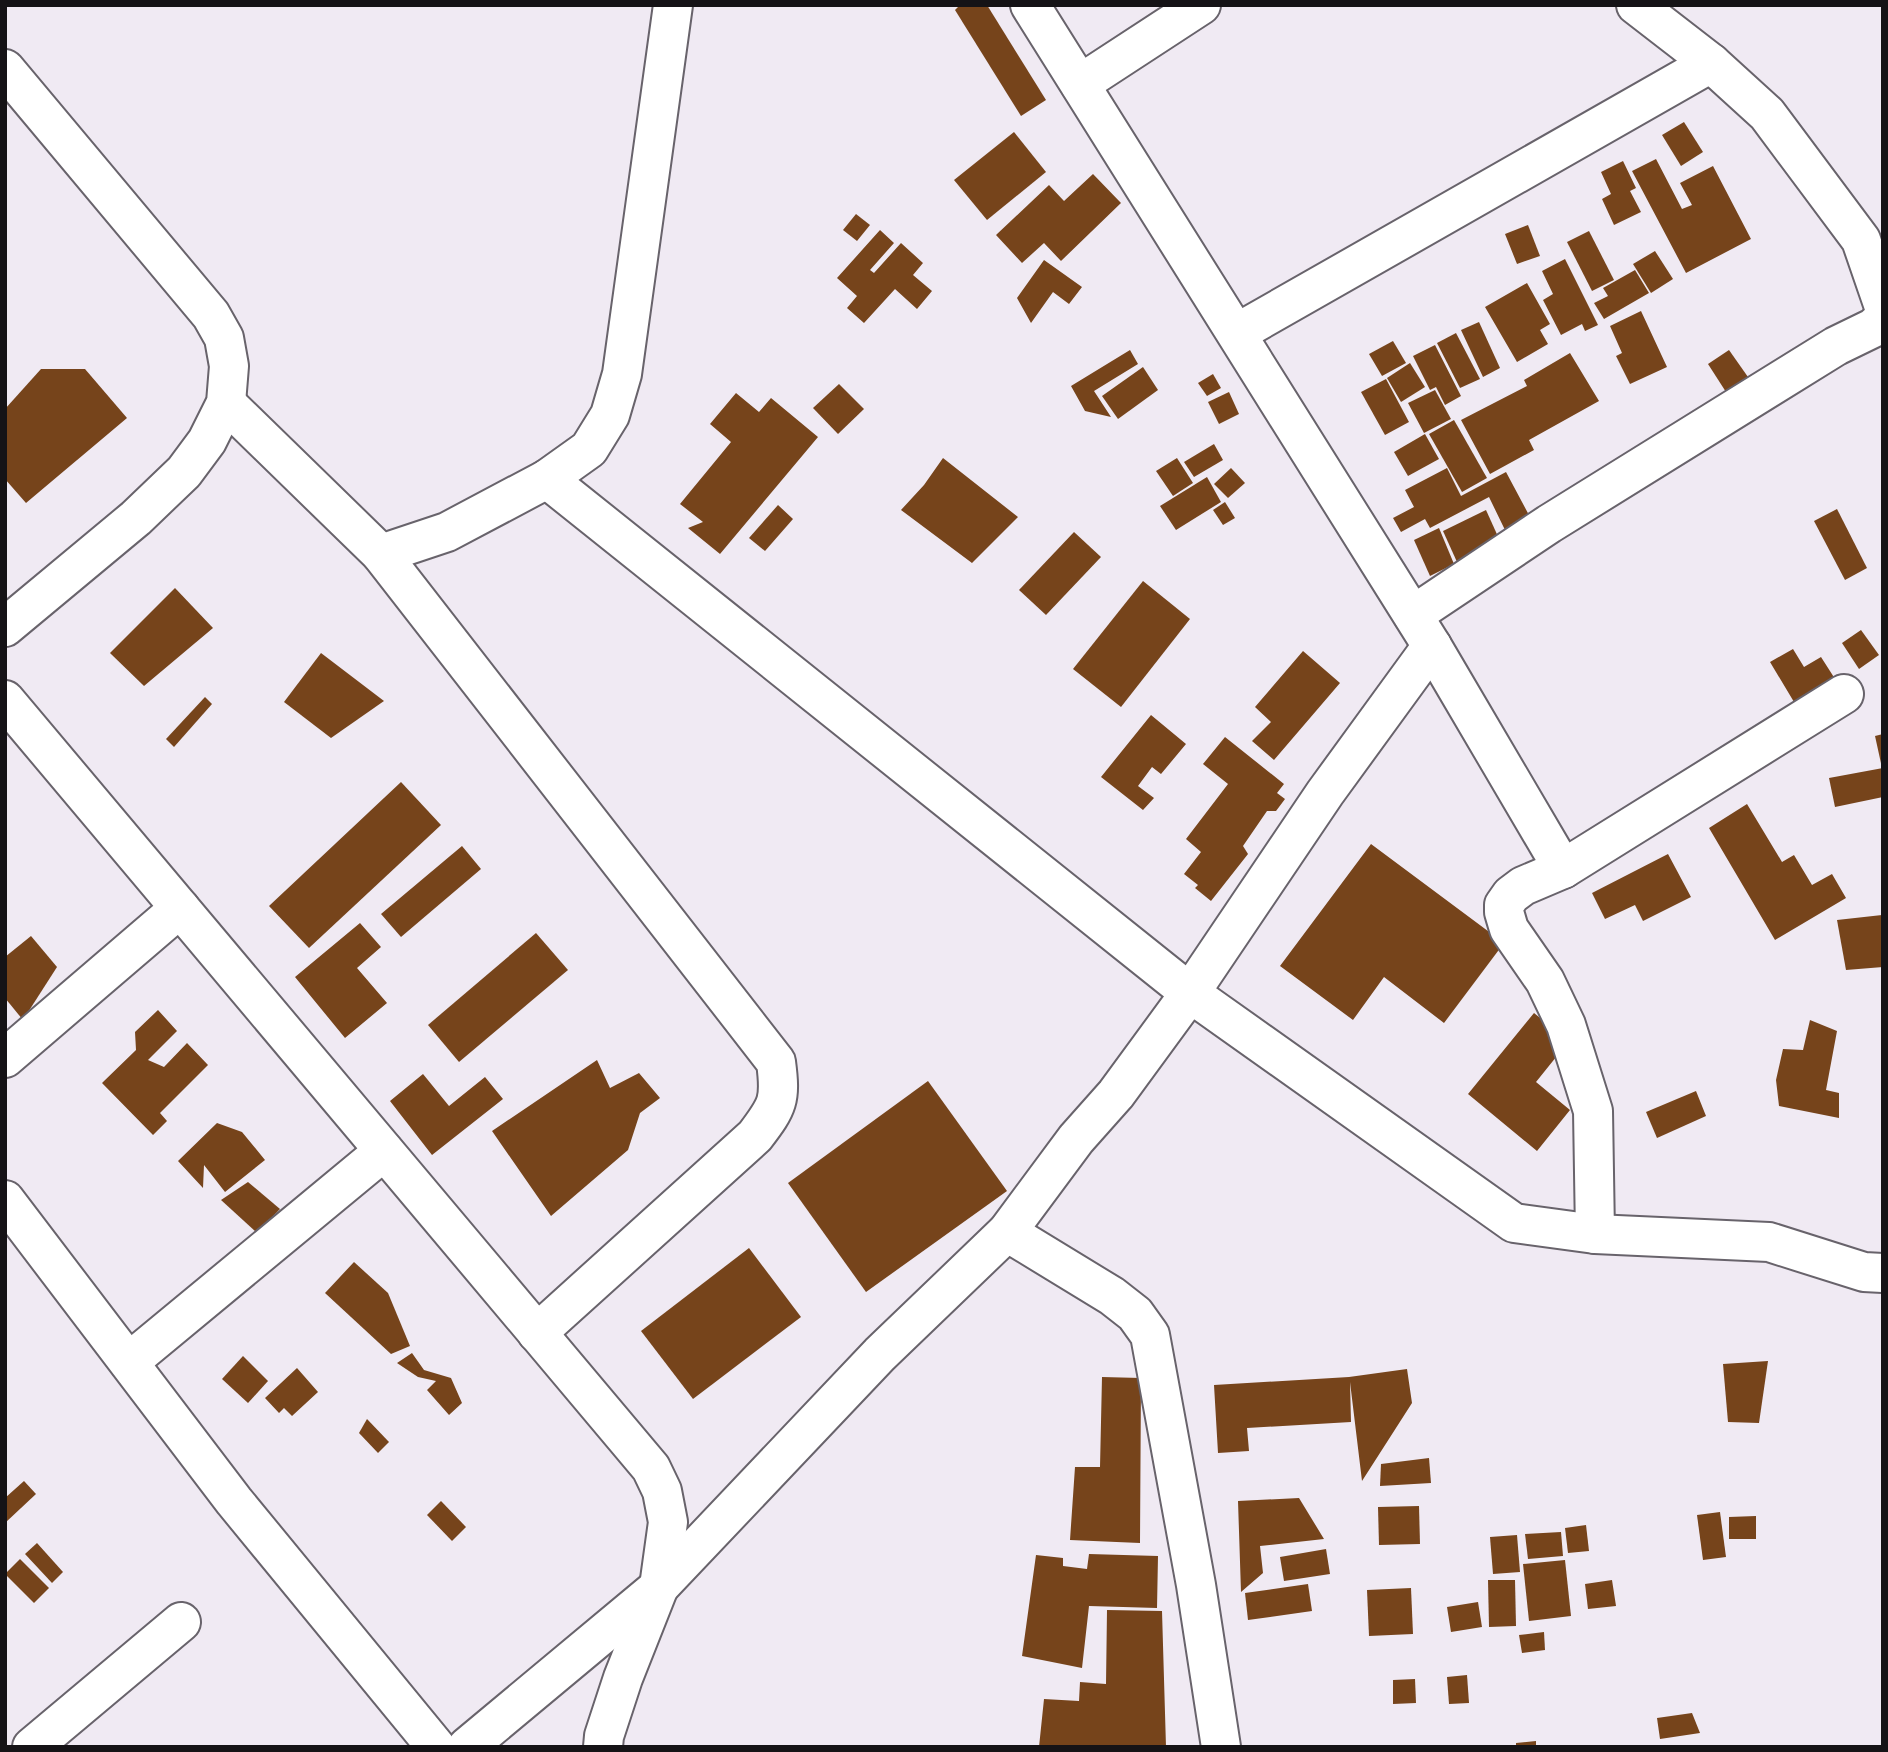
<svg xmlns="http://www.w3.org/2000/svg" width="1888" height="1752" font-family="'Libre Baskerville',serif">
	<rect width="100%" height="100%" fill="#f0eaf3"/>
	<g fill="#76441b">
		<polygon points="960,5 987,5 1046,100 1021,116 955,10"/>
		<polygon points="1684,122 1703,152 1681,166 1662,135"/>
		<polygon points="1014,132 1046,172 987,220 954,180"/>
		<polygon points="1656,159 1682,209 1692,205 1680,183 1713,166 1751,239 1686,273 1632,171"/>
		<polygon points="1623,161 1636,188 1630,191 1641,212 1614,225 1602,199 1611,194 1601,172"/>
		<polygon points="1093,174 1121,203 1061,261 1044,243 1022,263 996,235 1049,185 1064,201"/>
		<polygon points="856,214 870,225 857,241 843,230"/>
		<polygon points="1528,225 1540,256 1517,264 1505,234"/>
		<polygon points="880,230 894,243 870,270 874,273 901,243 923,263 913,275 932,291 917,309 895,289 864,323 847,308 857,296 837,278"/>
		<polygon points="1589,231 1614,280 1592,291 1567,242"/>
		<polygon points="1655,251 1673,279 1651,293 1633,264"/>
		<polygon points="1565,259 1598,325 1585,331 1582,324 1561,335 1543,300 1553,294 1542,271"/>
		<polygon points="1044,260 1082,287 1069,304 1053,292 1031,323 1017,298"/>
		<polygon points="1635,270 1649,293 1604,319 1594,303 1608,296 1603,288"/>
		<polygon points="1527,283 1550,324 1540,330 1548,344 1517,362 1485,307"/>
		<polygon points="1641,311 1667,367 1630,384 1616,356 1622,353 1610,326"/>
		<polygon points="1479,322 1500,368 1483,377 1461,330"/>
		<polygon points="1456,333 1480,379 1460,388 1437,343"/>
		<polygon points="1393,341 1406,363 1382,376 1369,354"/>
		<polygon points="1435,345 1461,396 1445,405 1436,387 1430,390 1413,356"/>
		<polygon points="1130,350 1138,364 1094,391 1111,417 1085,411 1071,386"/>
		<polygon points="1729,350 1748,377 1726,392 1708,364"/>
		<polygon points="1570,353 1599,401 1529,440 1534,450 1490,474 1461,420 1527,386 1524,380"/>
		<polygon points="1410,363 1425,387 1401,402 1387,378"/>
		<polygon points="1143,367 1158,390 1118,419 1102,396"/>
		<polygon points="41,369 85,369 127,418 26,503 5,479 5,409"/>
		<polygon points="1213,374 1221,388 1207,396 1198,383"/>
		<polygon points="1386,379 1409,422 1385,435 1361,392"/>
		<polygon points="839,384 864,409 838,434 813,408"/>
		<polygon points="1435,390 1451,419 1424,433 1408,403"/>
		<polygon points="1229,392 1239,414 1219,424 1208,402"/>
		<polygon points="736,393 759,412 771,398 818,437 720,554 688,528 703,522 680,504 731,442 710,424"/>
		<polygon points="1454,420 1487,478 1462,492 1429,434"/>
		<polygon points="1425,434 1439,459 1408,476 1394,452"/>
		<polygon points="1214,444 1223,460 1194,477 1184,462"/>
		<polygon points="943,458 1018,517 972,563 901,510 924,485"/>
		<polygon points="1177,458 1193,483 1173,496 1156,471"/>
		<polygon points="1231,468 1245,483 1228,498 1214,484"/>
		<polygon points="1447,468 1461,496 1506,472 1530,517 1505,530 1489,497 1430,528 1425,519 1401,532 1393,518 1414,507 1405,490"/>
		<polygon points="1207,477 1221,502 1176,530 1160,506"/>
		<polygon points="1225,502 1235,518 1223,525 1213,510"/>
		<polygon points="778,505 793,519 765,551 749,538"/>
		<polygon points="1837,509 1867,568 1845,580 1814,521"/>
		<polygon points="1486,510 1500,541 1457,562 1443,531"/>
		<polygon points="1439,528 1454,564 1430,576 1414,540"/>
		<polygon points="1074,532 1101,557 1046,615 1019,590"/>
		<polygon points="1143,581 1190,619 1121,707 1073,669"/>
		<polygon points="175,588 213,628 144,686 110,653"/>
		<polygon points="1861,630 1879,655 1859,669 1842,643"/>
		<polygon points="1793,649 1804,667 1821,657 1837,682 1797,707 1770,662"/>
		<polygon points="1303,651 1340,683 1274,760 1252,741 1271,722 1255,707"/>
		<polygon points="321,653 384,701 331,738 284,702"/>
		<polygon points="205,697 212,704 174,747 166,739"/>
		<polygon points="1151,715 1186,744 1161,774 1152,767 1138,786 1154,798 1143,810 1101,777"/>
		<polygon points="1883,734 1883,767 1882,768 1875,736"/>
		<polygon points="1225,737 1284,784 1277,793 1285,799 1276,811 1267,811 1243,846 1248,854 1211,901 1195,888 1198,885 1184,874 1201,852 1186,839 1228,784 1203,764"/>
		<polygon points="1883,768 1883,797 1835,807 1829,778"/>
		<polygon points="401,782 441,825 309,948 269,906"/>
		<polygon points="1747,804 1782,862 1794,855 1812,885 1832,874 1846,898 1775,940 1709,828"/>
		<polygon points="1371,844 1504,943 1444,1023 1384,977 1353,1020 1280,966"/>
		<polygon points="462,846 481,869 401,937 381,914"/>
		<polygon points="1668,854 1691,897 1643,921 1635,905 1605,919 1592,893"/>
		<polygon points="1882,915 1883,967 1846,970 1837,920"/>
		<polygon points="360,923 381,947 357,968 387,1003 345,1038 295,977"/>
		<polygon points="536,933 568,970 459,1062 428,1025"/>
		<polygon points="31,936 57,967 23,1020 5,998 5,957"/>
		<polygon points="158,1010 177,1031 148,1060 164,1067 187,1043 208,1065 160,1113 167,1121 153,1135 102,1083 136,1050 135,1032"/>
		<polygon points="1534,1013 1569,1041 1536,1082 1570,1110 1537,1151 1468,1094"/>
		<polygon points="1810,1020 1837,1031 1826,1090 1839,1093 1839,1118 1779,1106 1776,1080 1783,1049 1803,1050"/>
		<polygon points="597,1060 610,1088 639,1073 660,1098 640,1113 628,1150 551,1216 492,1131"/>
		<polygon points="423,1074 449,1106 485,1077 503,1099 432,1155 390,1101"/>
		<polygon points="928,1081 1007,1191 866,1292 788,1183"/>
		<polygon points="1696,1091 1706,1116 1657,1138 1646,1112"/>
		<polygon points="217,1123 242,1132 265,1160 225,1192 204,1165 203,1188 178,1161"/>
		<polygon points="248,1182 280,1209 257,1233 221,1200"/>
		<polygon points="749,1248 801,1317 693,1399 641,1331"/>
		<polygon points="354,1262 388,1293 410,1346 391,1354 325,1293"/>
		<polygon points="412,1353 424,1370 451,1378 462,1403 449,1415 427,1390 436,1381 418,1377 397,1363"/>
		<polygon points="243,1356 268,1381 248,1403 222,1379"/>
		<polygon points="1768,1361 1759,1423 1728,1422 1723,1364"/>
		<polygon points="297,1368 318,1392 292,1416 284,1408 279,1413 265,1398"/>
		<polygon points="1407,1369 1412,1403 1362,1481 1350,1382 1351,1422 1247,1428 1249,1451 1218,1453 1214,1385 1349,1377"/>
		<polygon points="1102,1377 1141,1378 1140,1543 1070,1540 1075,1467 1100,1467"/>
		<polygon points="367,1419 389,1442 378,1453 359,1433"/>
		<polygon points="1429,1458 1431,1483 1380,1486 1381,1464"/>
		<polygon points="24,1481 36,1494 5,1523 5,1498"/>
		<polygon points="1299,1498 1324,1539 1260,1546 1263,1573 1241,1592 1238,1501"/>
		<polygon points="441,1501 466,1527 452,1541 427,1515"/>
		<polygon points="1419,1506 1420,1544 1379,1545 1378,1507"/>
		<polygon points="1720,1512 1726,1557 1703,1560 1697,1515"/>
		<polygon points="1756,1516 1756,1539 1729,1539 1729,1517"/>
		<polygon points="1586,1525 1589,1551 1568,1553 1565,1528"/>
		<polygon points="1561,1532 1563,1556 1528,1559 1525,1534"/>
		<polygon points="1517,1535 1520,1572 1493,1574 1490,1537"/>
		<polygon points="37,1543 63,1572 52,1583 25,1554"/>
		<polygon points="1326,1549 1330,1574 1284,1581 1280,1557"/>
		<polygon points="1089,1554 1158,1556 1157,1608 1089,1606 1082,1668 1022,1656 1036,1555 1063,1558 1063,1566 1087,1569"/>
		<polygon points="20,1559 49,1588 34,1603 5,1574"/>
		<polygon points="1565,1560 1571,1616 1529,1621 1523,1564"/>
		<polygon points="1488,1580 1515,1580 1516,1626 1489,1627"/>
		<polygon points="1612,1580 1616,1606 1588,1609 1585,1584"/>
		<polygon points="1308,1584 1312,1611 1248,1620 1245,1593"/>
		<polygon points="1411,1588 1413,1634 1369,1636 1367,1590"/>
		<polygon points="1478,1602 1482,1627 1451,1632 1447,1607"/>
		<polygon points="1107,1610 1162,1611 1166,1747 1039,1747 1044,1699 1079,1701 1080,1682 1106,1684"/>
		<polygon points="1544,1632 1545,1650 1522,1653 1519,1635"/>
		<polygon points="1467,1675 1469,1703 1449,1704 1447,1677"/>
		<polygon points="1415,1679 1416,1703 1393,1704 1393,1680"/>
		<polygon points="1692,1713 1700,1733 1660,1739 1657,1718"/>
		<polygon points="1536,1741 1536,1747 1516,1747 1516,1743"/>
	</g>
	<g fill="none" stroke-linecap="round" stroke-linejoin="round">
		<g stroke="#68636b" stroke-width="42">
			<g id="minor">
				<polyline points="1030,5 1432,646 1563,869"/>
				<polyline points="1636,5 1711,63 1767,114 1861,240 1883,304"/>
				<polyline points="5,69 211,315 224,338 229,366 226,403 207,441 184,472 136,518 5,627"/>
				<polyline points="1080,84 1201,5"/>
				<polyline points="1237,333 1711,63"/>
				<polyline points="226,403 381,554 447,532 547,479 589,449 610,415 622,374 673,5"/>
				<polyline points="547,479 1190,993 1514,1223 1595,1234 1769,1242 1864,1272 1883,1273"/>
				<path d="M381,554L776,1062C781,1100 778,1106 755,1136L537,1333"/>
				<polyline points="1413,615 1549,524 1836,346 1873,328 1883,319"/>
				<polyline points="5,700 651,1468 662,1491 668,1522 659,1587 623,1678 604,1736 603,1747"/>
				<polyline points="5,1058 180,908"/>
				<polyline points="5,1200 234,1501 436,1747"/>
				<polyline points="1007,1232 1112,1296 1135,1314 1150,1335 1196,1585 1221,1747"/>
				<polyline points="1595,1234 1593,1111 1566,1025 1545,981 1509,929 1504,912 1504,905 1511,895 1523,886 1563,869 1844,694"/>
				<polyline points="129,1362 384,1151"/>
				<polyline points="32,1747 181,1622"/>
				<polyline points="467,1747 659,1587 880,1354 1007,1232 1076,1139 1116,1094 1190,993 1325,793 1432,646"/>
			</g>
		</g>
		<use href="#minor" stroke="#fff" stroke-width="38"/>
	</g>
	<rect width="1888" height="1752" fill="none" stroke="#151316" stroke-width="14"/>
</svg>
